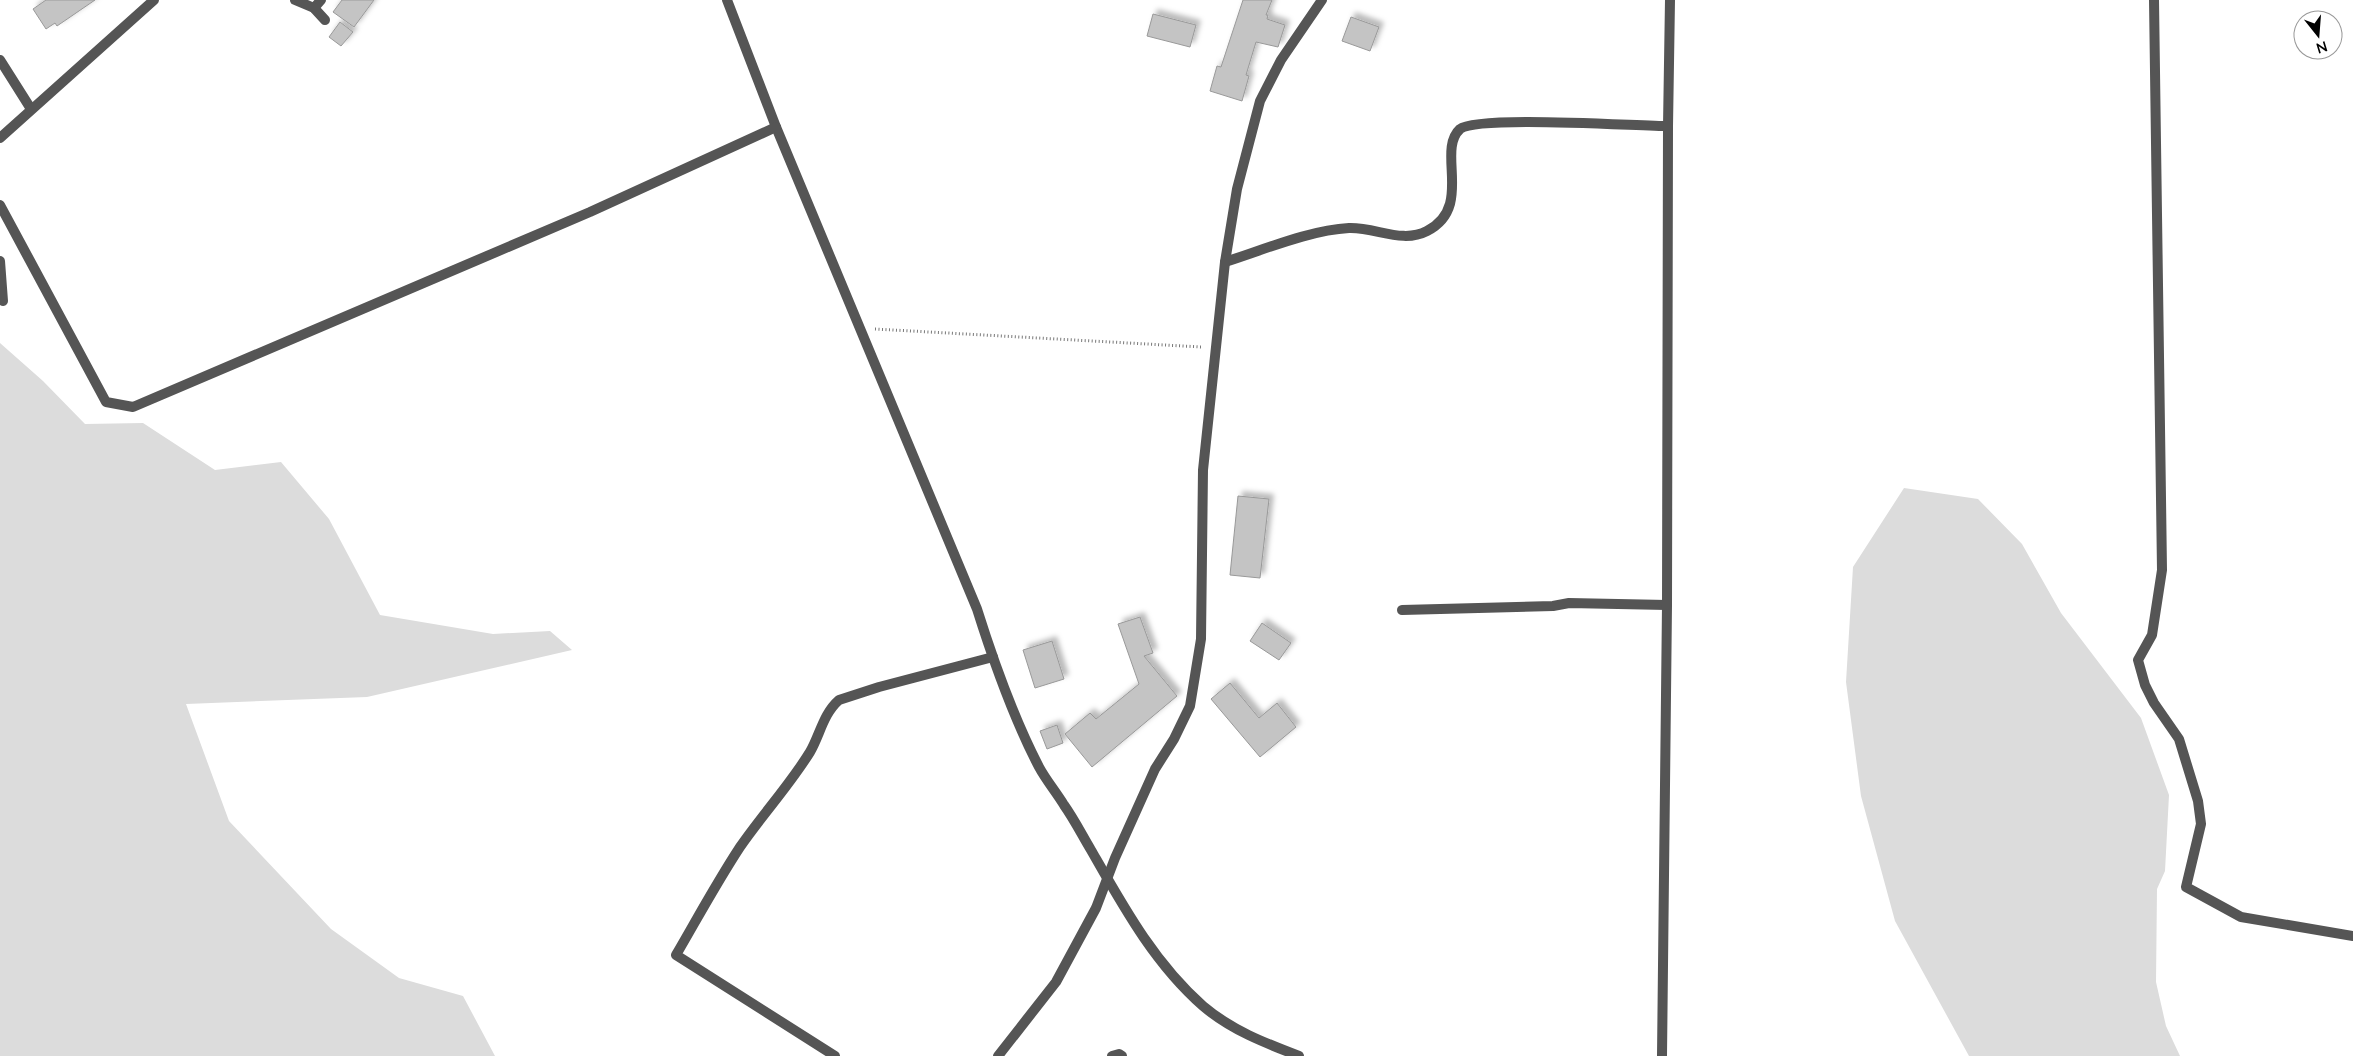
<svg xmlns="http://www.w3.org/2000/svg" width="2353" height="1056" font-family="Lato,sans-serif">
	<defs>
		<filter id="shadow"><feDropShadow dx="4.5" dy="-4.5" stdDeviation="2.5" flood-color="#0004"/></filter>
	</defs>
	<rect width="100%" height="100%" fill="#fff"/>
	<g fill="#dcdcdc">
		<polygon points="0,343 43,381 85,424 143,423 215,470 281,462 329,519 380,615 493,634 550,631 572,650 367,697 186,704 229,821 331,929 399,978 463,996 495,1056 0,1056"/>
		<polygon points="1904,488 1978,499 2022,544 2061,613 2141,718 2169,795 2165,871 2157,889 2156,982 2166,1026 2180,1056 1969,1056 1895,921 1861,796 1846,682 1853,567"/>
	</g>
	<g fill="#c4c4c4" stroke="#999" filter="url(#shadow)">
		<polygon points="46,0 95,0 57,26 55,23 46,29 33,9"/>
		<polygon points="342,0 374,0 354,27 333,12"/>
		<polygon points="1243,0 1272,0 1266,15 1268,15 1267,19 1285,25 1278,47 1256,42 1246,75 1249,76 1242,101 1210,91 1217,66 1221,67"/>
		<polygon points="1153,14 1196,25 1190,47 1147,36"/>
		<polygon points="1351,17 1379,27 1370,51 1342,41"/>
		<polygon points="340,22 353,32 341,46 329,37"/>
		<polygon points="1238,496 1269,499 1260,578 1230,575"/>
		<polygon points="1140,617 1153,653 1144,656 1177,696 1092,767 1065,734 1090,713 1096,719 1139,684 1118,624"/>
		<polygon points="1262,623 1291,643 1279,660 1250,641"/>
		<polygon points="1052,641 1064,679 1035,688 1023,650"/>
		<polygon points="1230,683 1259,718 1277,703 1296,727 1260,757 1211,699"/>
		<polygon points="1057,725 1063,743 1047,749 1040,731"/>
	</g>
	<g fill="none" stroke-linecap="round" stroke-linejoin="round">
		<polyline stroke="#777" stroke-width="3" stroke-dasharray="1 2.5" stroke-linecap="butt" points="875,329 1201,347"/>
		<g stroke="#555" stroke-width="10">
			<polyline points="314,8 321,0"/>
			<polyline points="1112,1056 1119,1054 1122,1056"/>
		</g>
		<g stroke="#555" stroke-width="10">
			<polyline points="295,0 314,8 325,20"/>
			<path d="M727,0L776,127L977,609C994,663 1013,717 1039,767C1046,780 1056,792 1064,805C1074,819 1082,835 1091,850C1123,906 1154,963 1203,1006C1231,1030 1265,1043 1299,1056"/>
			<polyline points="2154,0 2162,570 2152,635 2138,660 2145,685 2154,703 2179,739 2198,801 2201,824 2186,887 2241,917 2353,936"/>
			<polyline points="0,60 31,109"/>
			<polyline points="0,138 154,0"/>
			<polyline points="0,205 106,402 133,407 590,212 776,127"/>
			<polyline points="0,261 3,301"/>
			<path d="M1225,262C1263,250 1310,230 1349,228C1376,227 1402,244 1427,231C1474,207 1436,151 1460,129C1477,115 1636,126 1668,126"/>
			<polyline points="1402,610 1553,606 1569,603 1667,605"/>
			<path d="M835,1056L676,955C697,919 717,882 740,847C762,815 789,786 810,752C820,735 823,714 839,700L879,687L993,657"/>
			<polyline points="998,1056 1056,982 1096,908 1115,858 1155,769 1174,739 1190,706 1201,639 1203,470 1225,262 1237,189 1260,101 1281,60 1322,0"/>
			<polyline points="1662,1056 1667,605 1668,126 1670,0"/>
		</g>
	</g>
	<g transform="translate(2318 35) rotate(163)"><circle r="24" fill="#ffffff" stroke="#999999"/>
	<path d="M0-4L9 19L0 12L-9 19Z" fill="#000000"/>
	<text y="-8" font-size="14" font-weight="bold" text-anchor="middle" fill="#000000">N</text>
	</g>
</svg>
